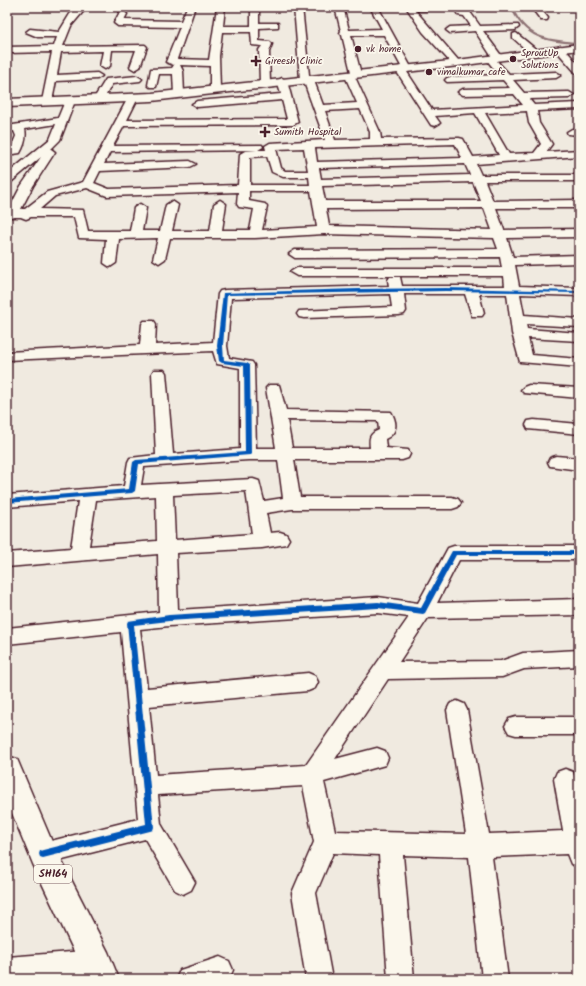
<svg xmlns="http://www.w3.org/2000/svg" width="586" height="986" font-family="Kalam,sans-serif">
	<rect width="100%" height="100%" fill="#f0eae0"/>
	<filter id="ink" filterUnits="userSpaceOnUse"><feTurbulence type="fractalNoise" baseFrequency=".025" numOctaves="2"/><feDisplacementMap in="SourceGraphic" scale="8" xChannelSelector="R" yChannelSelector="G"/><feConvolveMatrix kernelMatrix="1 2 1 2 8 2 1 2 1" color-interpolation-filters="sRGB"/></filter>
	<g filter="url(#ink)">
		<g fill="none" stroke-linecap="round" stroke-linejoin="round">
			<path stroke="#8c6f72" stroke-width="2" d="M512,8C525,38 547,41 577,43"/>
			<g stroke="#4a1f2b" stroke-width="3">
				<g id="minor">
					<polygon points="78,7 87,7 71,26 63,46 145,45 147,47 140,67 135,70 130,67 136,50 112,50 110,66 105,69 100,66 103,51 61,52 57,75 97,73 102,76 97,79 56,81 52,101 47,104 43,103 42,101 52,52 7,53 7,47 54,46 57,37 38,37 26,32 30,29 59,32 70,14"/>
					<polygon points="187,7 195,7 177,59 209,60 217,7 225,7 223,26 251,26 251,7 259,7 259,23 278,23 278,27 259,28 259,41 270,42 272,44 269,52 270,83 268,85 265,86 260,83 259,50 262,46 252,45 251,32 222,32 219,56 220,89 218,91 212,91 210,89 210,66 180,65 183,71 184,94 183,96 179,97 174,94 173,74 159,74 156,87 150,87 148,85 151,69 172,68 174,65 166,62 180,27 118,26 114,23 120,12 123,11 127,14 124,20 181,21"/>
					<path d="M294,7H302L309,75L313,78L323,105L357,103L344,74L351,72L342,35L340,33L341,31L335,7H343L349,30L382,29L370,7H378L412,69L407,72L432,110L523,105L514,94L463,95L458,92L463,89L510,88L503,80L447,82L445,80L447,78L450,77L499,75L486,59L492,57L475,31L450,33L446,30L450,27L471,26L464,16L458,15L454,7H462L464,11L470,12L480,26L518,25L519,27L515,30L483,31L503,58L497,61L509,74L556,72L561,75L556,78L513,80L524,93L569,92L574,95L569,98L529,99L534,105L579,103V109L537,111L539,123L552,144L546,152L579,150V156L476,164L481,175H579V181H485L493,201L579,200V208H496L504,230L579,229V237L507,238L513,257L579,255V263L515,265L519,286L579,288V296L520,294L524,315L579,319V327L526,324L527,329L579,333V341L528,338L532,355L579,359V367L520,362L512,333L507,294H479L484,313L482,316H472L465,294H404L406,311L404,314L399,315L304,318L299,317L297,314L299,311L392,307L390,294L231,298L227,346L229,358L252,362L254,365L256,448H276L266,388L269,385H279L286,410L391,412C398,423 397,434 385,439L386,448L408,450L410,454L408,458L402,460H294L300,497H452L458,499L461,503L458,507L452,509H292L266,513L270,533L280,532L286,534L289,539L286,544L262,548L176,553L178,610L378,597L418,603L448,548L454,546H579V560H459L437,603L579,599V615L428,618L399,662L501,661L523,653L579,650V666L524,669L502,677L388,679L335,759L377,748L385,751L388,758L385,765L324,782L335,831L466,834L447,710L450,704L457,701L464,704L467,710L489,834L563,831L554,779L557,772L565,769L573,772L579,794V867L571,864L567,854L492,857L508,979H482L469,857L403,855L414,979H388L379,855L333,853L316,893L332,979H306L292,893L314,842L303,786L158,795L161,824L195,882L191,890L183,894L175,890L145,839L43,865L35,862L31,854L35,846L43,843L138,819L121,632L7,644V628L159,612L158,554L7,567V553L71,548L78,501L7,507V495L124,486L128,462L130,458L156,455L152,373L154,370H164L166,373L173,454L240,449V368L217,364L213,351L7,360V352L140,345L142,324L144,321H154L156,324L155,345L213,342L218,294L220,291L225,290L389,286L388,280L390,277H400L402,286H505L504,276H297L290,272L297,268H502L500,257L295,258L289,254L295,250L498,249L494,238L324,234L255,238H170L165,259L159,263L153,259L158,238L119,239L116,263L110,267L104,263L106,239L79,238L74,217H31L26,219L21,217H7V209H9L21,186L41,157L11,182L7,183V174L50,139L56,124L25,129C27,138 24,146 20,153L7,155V149L11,148L16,136L14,131L7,132V126L58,118L65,101L70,98L75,101L60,140L51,149L55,152L33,186L21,209H25L47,192L83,182L128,98L133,95L138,98L127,120L287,119L282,100L197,107L192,104L197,101L281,94L277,81L282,78L287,81L298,122L293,125L124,126L113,146L262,145L263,147L258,150H266L265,146L270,143L325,140L304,82L300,79ZM351,35H384L401,66L395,69L431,125L435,126L440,123L435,116L475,113L499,155L473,157L463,139L459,138L381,139L380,132L355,77L361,74ZM360,109L370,132V139L335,140L325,111ZM527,111L529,123L541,144L534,153L509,154L485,113ZM455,144L462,158L317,162L315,148ZM304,148L308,171H285L281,168L276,149ZM257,150L245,151L240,154L238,185L109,189L94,183L100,171L190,167L196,164L190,161L104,164L110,152ZM267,156L272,172L283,177H309L310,185H250V157ZM465,164L470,175L321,179L319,168ZM473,182L481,201H325L322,186ZM87,188L107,196L238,192L237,204L239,207L254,209L250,230H222L226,204L220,200L214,204L210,231H172L178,205L172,201L166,205L160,231H142L146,208L140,204L134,208L130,231H88L83,210L40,209L55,196ZM249,191H311L317,227L262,230L267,207L265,204L249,201ZM484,208L492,230L329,226L326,209ZM287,420L378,421L379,430C369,434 369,438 370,448H292ZM248,460H278L283,498L264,501L259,481L253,479L141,485L144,467ZM246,491L252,534L175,540L173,495ZM156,496L157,541L89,546L96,500ZM378,613L409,617L306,765L156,775L149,706L308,691L315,688L318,682L315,676L308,673L147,688L140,629L169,626Z"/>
					<polygon points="406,7 430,7 426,10 415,10 459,61 459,65 453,65 423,32"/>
					<polygon points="531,7 539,7 548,18 547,20 541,20"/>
					<polygon points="516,33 538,51 538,55 532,55 513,38 513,34"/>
					<polygon points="560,46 563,47 579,65 579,74 576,73 555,49"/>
					<polygon points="137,76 142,79 140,81 112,84 102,102 94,102 93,100 106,79"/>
					<polygon points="572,129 579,129 579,135 568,134 567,132"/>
					<polygon points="529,385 579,388 579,398 524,393 521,390 524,387"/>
					<polygon points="534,420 579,424 579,434 528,429 526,425 528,421"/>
					<polygon points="556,456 579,458 579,470 550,466 548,462 550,458"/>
					<polygon points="516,717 579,717 579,735 516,735 509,733 505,726 509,719"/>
					<path d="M97,950L106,954L110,963L106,972C80,983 35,979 7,979V957Z"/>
					<polygon points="220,957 229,961 233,970 229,979 176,979 180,970"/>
				</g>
			</g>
			<g stroke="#4a1f2b" stroke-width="3">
				<g id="major">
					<polygon points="579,44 579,50 450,67 152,101 7,107 7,99 152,93 450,61"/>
					<polygon points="7,756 17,759 53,844 108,952 119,979 87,979 33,864 7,801"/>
				</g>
			</g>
			<use href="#minor" fill="#fbf7ec" fill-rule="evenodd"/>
			<use href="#major" fill="#fbf7ec" fill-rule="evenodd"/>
			<g stroke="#fbf7ec" stroke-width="2">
				<g id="cycleway">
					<polygon points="446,288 579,291 579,293 446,291 227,295 223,346 224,360 247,363 250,365 251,454 250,455 139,464 135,491 132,493 7,503 7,499 129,489 133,462 136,460 245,452 244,366 222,363 219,361 217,346 223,293 358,289"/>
					<polygon points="452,551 579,551 579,555 456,555 425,613 423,614 378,608 169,621 134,625 154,827 153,830 150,831 43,858 40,857 39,854 40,851 43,850 146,824 127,623 128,621 169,615 378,602 421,608"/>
				</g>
			</g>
			<use href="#cycleway" fill="#0057b8" fill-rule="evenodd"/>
		</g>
	</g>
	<g fill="#4a1f2b" stroke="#fbf7ec" stroke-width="1.5">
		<circle cx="358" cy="49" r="4"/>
		<circle cx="513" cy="59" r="4"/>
		<path d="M254 55h4v4h4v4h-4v4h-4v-4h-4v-4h4z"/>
		<circle cx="429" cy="72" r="4"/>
		<path d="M263 126h4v4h4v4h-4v4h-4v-4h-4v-4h4z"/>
	</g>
	<g text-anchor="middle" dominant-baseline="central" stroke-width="3.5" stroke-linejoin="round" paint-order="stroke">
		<g font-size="10" fill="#4a1f2b" stroke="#fbf7ec" text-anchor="start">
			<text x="366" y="49">vk home</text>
			<text x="521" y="53">SproutUp<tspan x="521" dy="12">Solutions</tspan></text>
			<text x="265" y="61">Gireesh Clinic</text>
			<text x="437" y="72">vimalkumar cafe</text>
			<text x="274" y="132">Sumith Hospital</text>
		</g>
		<rect fill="#fbf7ec" stroke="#7f6065" stroke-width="1" x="34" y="865" width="38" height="18" rx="3"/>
		<g font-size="11" font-weight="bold" fill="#4a1f2b">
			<text x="53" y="874">SH164</text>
		</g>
	</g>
	<rect width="586" height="986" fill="none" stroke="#fbf7ec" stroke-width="24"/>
	<rect x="12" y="12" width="562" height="962" fill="none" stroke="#4a1f2b" stroke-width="1.5" filter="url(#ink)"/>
</svg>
